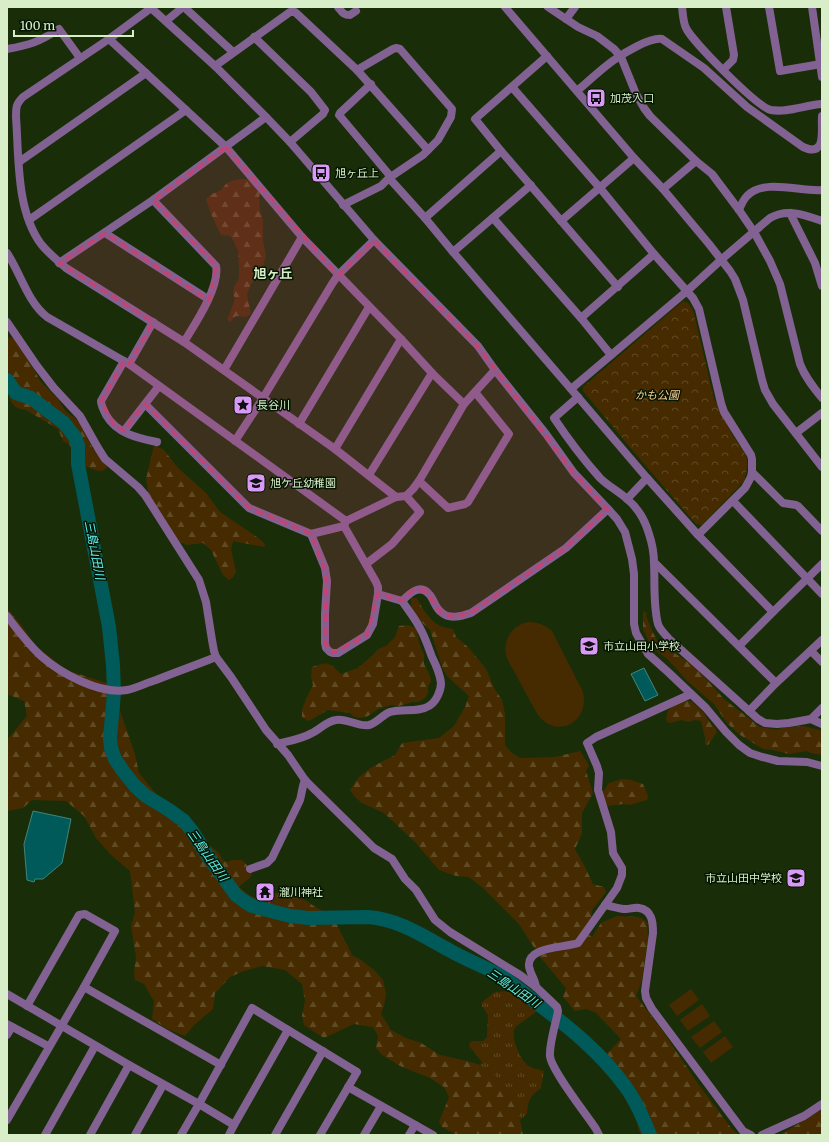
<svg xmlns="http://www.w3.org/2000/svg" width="829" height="1142" font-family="Merriweather,'Noto Sans JP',serif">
	<defs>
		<pattern id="grass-tufts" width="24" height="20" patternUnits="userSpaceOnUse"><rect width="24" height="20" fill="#462b00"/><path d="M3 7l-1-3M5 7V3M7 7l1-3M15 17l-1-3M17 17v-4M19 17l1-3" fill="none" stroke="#604a24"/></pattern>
		<pattern id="forest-firs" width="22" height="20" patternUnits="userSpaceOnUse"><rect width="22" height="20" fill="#462b00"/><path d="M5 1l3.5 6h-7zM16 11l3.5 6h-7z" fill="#604a24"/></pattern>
		<pattern id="park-crowns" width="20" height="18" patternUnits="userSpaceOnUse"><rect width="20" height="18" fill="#462b00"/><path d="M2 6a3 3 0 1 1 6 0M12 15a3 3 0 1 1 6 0" fill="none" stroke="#604a24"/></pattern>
	</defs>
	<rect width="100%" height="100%" fill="#192e08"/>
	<path fill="url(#grass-tufts)" d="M508,991L518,995L537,1011C533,1015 518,1024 515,1028C510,1037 520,1058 527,1065C532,1069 539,1069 544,1071L541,1088C530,1096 528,1100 527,1114L520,1120L518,1110L480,1065L482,1062L469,1046L470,1042L475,1041H483L487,1037L488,1015L482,1006V1002L495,992Z"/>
	<g fill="url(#forest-firs)">
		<polygon points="240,179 246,179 257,186 260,192 259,198 260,210 263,220 263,241 266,256 263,266 250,286 247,295 251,314 246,317 236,316 230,322 227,320 235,299 233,293 234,287 239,278 239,269 238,251 233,240 230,236 221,235 211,214 206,199 212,194 221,190 226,184 231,181"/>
		<path d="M7,337L13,338L18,342L41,382L58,399L66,412L74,417L82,425L92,447L96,453L102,458L106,464L107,468L102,471L95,470L82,465L74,458L70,445L63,441L58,429L26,410C6,409 7,388 10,374L7,370Z"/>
		<polygon points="154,445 164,450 178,468 206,493 220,512 257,537 265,544 264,547 233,541 231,550 236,571 232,578 229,580 223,575 211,550 203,543 186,545 171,536 157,514 148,491 146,479"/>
		<path d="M411,598H417C422,608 430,621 440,626C444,628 449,628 453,629L456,637L468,647L486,669L494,688L502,700L505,714V745L512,753L520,758L555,757L580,751L589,765L586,771L593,793L582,813V833L575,849L585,867L593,884L604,887L606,892L592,910L591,919L582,930L592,937L601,923L617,916L639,917L647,922L648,937L642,980L636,996L662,1030L696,1081L731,1128L739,1135H642L639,1131L628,1087L604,1057L621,1039L595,1012L586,1009L575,1011L563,997L566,988L540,957L519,924L483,888L469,877L456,876L439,870L415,842L384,813L362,803L355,797L350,790L359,777L372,767L395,755L402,743L439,738L454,726L465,707L469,696L447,676L443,669L430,630L418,619L411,606Z"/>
		<path d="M7,608L22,626L35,645L66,670L107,683L110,694L120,700V711L135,754L139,773L161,800L174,808L207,843L219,853L222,859L226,862L232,860H242L247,865L252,874C249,881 244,881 239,887L250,896L263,901L270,898L273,893H285L299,896L314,906L333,917L352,955L361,960L374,970L383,980L386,994L384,1006L381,1014L391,1030L406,1038L421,1043L440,1055L467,1061L480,1065L486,1071H491L506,1088L518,1110L523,1135H457L442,1127L439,1122L449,1097L444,1087L430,1078L400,1066L382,1055L376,1048L378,1036L373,1027L354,1024L324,1038L304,1025L302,1015L305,1001L302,984L285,970L262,966L244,971L230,977L215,993L213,1009L194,1025L185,1036L167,1029L152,1019L154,1001L144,984L135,980L134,973L136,957L131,926L135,912L130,871L110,854L96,838L84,816L66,801L32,800L23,808L7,811V740L27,716L24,701L7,694Z"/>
		<polygon points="643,611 647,613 646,616 651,628 659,645 676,654 692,665 708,681 724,699 760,727 777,730 782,728 804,726 822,731 822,755 811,753 807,751 789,754 773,750 763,749 740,735 727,723 714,704 686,680 676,668 665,657 656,651 650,644 643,629"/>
		<path d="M408,625L416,628L420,646L424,654V664L430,676L431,682L428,686V693L425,698L418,702H412L399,706L391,705L378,709L368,716L360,718L354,717L350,713L328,710L309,721L302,718V710L306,699L313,685L311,676L312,667C329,661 328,662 341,674L358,668L373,655L378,649L386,646L395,637L399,626Z"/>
		<path d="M682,701H691L705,714L707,719L716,729L717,732L708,745L705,744V737L701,721L694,720L690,722L681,720L671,723L667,722C664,710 673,706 682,701Z"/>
		<polygon points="622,779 631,780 643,784 648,796 647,800 630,805 623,804 608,806 604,801 602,793 609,783"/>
		<polygon points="821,1110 822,1110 822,1135 780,1135"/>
	</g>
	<polygon fill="url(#park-crowns)" points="683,301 688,303 693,310 714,399 733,436 743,450 747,459 747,468 744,481 702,525 696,524 645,465 583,391 583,387"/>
	<g fill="#462b00">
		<path d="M528,622C538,622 545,625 552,631L583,692C590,722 557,740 538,715C530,701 522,686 514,671C511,666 507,660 506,654C503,639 513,625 528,622Z"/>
		<polygon points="691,989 699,1000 677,1016 669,1005"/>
		<polygon points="702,1004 710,1016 688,1031 680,1020"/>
		<polygon points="714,1021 722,1032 700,1048 691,1037"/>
		<polygon points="725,1036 733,1047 711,1063 703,1052"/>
	</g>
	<g fill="#005a59" stroke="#40867b">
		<polygon points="644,668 658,695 645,701 631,674"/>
		<polygon points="33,811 71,819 62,863 43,879 35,879 34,882 27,880 24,844"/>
	</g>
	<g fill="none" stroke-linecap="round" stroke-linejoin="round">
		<path stroke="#005a59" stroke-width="14" d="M7,380L16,393L31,398L64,423L75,437L78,445V464L109,627L113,665L114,693L110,738L111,748L115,759L123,771L135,786L146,796L169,810L184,821L192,831L207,855L236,895L244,901L252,906L290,916L308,918L368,917C398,919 423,936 449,950C466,960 486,967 503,977C515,985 526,995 537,1003C570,1028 601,1053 625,1086C636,1101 643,1118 650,1135"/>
		<g stroke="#826292" stroke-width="8">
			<polyline points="150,7 215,66 266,117 290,142 374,240 478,346 495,370 546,434 574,473 608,509 617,519 625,532 632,559 634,574 634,624 636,633 648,654 668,672 706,708 726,732 739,745 750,753 762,757 778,761 807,762 822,766"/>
			<polyline points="184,7 233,52"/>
			<path d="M338,7C342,12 343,15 350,15L356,11"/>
			<polyline points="505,7 634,158 663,189 709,244 730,271 735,279 743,300 762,380 765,390 773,404 822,467"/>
			<path d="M548,7L578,27L597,36L614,49L621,57L636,94L644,108L650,116L696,161L712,174L739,210L754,232L770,261L780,284L800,364C805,377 813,387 822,398"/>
			<path d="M682,7C683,14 683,22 686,28C692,41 757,107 771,110C787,113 805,105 822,104"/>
			<polyline points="769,7 780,71 821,64"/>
			<polyline points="812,7 822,77"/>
			<path d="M151,8L109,39L23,97C16,104 16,107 16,117C19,157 16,210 41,244C48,253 57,260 66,268L184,342L335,449L396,497"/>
			<polyline points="566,19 575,7"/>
			<polyline points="166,21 183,7"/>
			<polyline points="254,37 311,92 325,110 323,114 290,142"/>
			<polyline points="109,39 226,147 302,237 401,339 432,373 464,404"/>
			<path d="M7,49C30,45 39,42 59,29L80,58"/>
			<polyline points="547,56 475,119 501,151 618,287"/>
			<polyline points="215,66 290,12 295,12 357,70 428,150"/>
			<polyline points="723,70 733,60 734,55 726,7"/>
			<polyline points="371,84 340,113 339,115 391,177"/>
			<polyline points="512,87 600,188 654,254 693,298 699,309 721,403 724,412 751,455 752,459 752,472 751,477 745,488 698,535"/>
			<path d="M577,91C589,81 601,69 614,60C624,53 650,37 662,39L704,68L747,107L803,147C827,158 821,130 822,116"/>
			<polyline points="19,162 146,73"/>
			<polyline points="389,178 425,218 453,252 571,389 647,478 698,535 773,612 822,564"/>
			<polyline points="663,189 696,161"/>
			<path d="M153,200L216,266C220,287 195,324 184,342"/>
			<polyline points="343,205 381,186 389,178 423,155 438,140 451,117 452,109 400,49 396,48 393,49 357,70"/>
			<path d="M739,210C741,205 743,200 747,196C764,178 800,192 822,190"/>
			<polyline points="790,213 815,263 822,286"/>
			<polyline points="425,218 501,151"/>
			<polyline points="493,218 581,318 611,355"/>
			<polyline points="29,220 186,110"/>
			<polyline points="561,221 634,158"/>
			<polyline points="105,233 208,299"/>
			<polyline points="453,252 531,185"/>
			<path d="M7,253C21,274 27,301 47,317L129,364L346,521"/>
			<polyline points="59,263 153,200 266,117"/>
			<polyline points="581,318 654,254"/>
			<path d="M7,322L37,366L54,388L80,416L98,448L105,459L138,487L145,495L199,580L206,602L212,640L214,651L216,657L231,677L266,730L288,755L305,780L313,788L374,848L392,859L405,879L416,890L435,920L450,932L520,975L536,987L557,1007L558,1011C556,1023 549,1044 550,1056C551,1070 587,1115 596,1129L599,1135"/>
			<path d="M124,361L101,401C101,406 104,410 106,415C117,434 138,438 157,442"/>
			<polyline points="129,364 153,322"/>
			<polyline points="224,370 302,237"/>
			<path d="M571,389L687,291L722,259L770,218C787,208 805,215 822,221"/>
			<path d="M578,397L554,418C568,439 583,459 600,478C608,486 618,491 627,499C638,508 645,520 649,534C652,543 654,554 654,563C655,583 653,605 658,624C660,630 665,634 669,639L758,719L765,723L777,724L789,723L811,719L822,724"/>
			<polyline points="145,404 249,508 311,534"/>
			<polyline points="299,424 369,307"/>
			<polyline points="124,431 159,386"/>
			<polyline points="796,433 822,413"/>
			<polyline points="235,441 263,398 332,284 338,275 374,240"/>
			<polyline points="335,449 401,339"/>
			<polyline points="752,472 783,503 796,505 798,506 822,531"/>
			<polyline points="369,475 432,373"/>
			<polyline points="419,481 448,508 465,504 468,502 509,434 475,392"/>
			<polyline points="627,499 647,478"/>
			<polyline points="733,501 822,594"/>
			<polyline points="344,526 376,582 378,587 378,594 402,601"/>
			<polyline points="654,562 776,683"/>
			<polyline points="366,564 392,544 420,512 406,496"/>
			<polyline points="378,594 373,624 367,635 338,653 333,653 330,652 326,648 325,643 325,614 327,581 325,568 311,534 344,526 346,521 396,497 406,496 413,489 419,481 464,404 495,370"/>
			<path d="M7,616C17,629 28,644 41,656C60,673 100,695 127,690C137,688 146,683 156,680C176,672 196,665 216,657"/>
			<polyline points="739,646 773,612"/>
			<polyline points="811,651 822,662"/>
			<polyline points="749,711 776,683 822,640"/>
			<polyline points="811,719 822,708"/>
			<path d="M277,744C289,741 302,739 312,733C320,729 327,721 336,720C347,718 358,727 369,725C377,723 382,715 390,712C402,708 418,713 429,706C436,702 441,691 441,683C440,674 436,665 432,657C429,649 426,640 422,632C417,621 409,611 402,601C409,594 420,583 429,594C434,599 435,608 441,612C449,620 462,616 471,613L566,548L608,509"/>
			<path d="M250,869L267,863L272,858L300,800C302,793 302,787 305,780"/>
			<path d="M605,905C611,906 619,909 626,909C630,909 635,907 639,908C652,910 653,922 653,933L645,991L646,998L652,1009L743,1131L751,1135"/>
			<polyline points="84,987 221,1065"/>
			<path d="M536,987C535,979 530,974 529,966C527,946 565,948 578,943L617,888L622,875V868L613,853L611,832L598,790L599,773L597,766L587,743L596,737L691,694"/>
			<polyline points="7,994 129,1065 199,1104 234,1125 229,1135"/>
			<polyline points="7,1024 48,1046"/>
			<polyline points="7,1035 12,1027"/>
			<polyline points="348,1087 433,1135"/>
			<polyline points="7,1120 84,987 115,931 85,914 79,915 27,1006"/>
			<polyline points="234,1125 288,1030"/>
			<polyline points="45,1135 95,1046"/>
			<polyline points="90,1135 129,1065"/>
			<polyline points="135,1135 163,1085"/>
			<polyline points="181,1135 199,1104 252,1008 357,1072 320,1135"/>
			<polyline points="275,1135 323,1051"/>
			<polyline points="364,1135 381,1106"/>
			<polyline points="409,1135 415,1125"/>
			<polyline points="762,1135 804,1116 822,1104"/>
		</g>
	</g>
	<path fill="#c64371" fill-opacity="0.2" stroke="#c64371" stroke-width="3" stroke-dasharray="8 5" stroke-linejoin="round" d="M226,147L338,275L374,240L478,346L574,473L608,509L566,548L471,613L454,617L441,613L425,591H412L402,601L378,594L367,635L333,653L325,643L326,574L311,534L249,508L145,404L124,431L114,425L101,401L124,361L129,364L153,322L59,263L105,233L209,300L216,266L153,200Z"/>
	<defs>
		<g id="bus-square" transform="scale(1)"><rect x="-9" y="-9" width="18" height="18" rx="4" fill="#d99af7" stroke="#051500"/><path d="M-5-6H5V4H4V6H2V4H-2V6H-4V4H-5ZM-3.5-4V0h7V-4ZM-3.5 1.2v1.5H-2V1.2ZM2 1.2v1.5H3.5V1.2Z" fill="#111"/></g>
		<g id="sight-square" transform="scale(1)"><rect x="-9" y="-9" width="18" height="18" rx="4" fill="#d99af7" stroke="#051500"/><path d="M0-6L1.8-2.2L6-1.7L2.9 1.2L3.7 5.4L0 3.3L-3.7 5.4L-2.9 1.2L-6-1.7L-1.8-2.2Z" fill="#111"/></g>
		<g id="school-square" transform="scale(1)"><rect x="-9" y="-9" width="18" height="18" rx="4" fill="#d99af7" stroke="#051500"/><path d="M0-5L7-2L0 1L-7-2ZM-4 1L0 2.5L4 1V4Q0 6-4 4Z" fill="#111"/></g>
		<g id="temple-square" transform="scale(1)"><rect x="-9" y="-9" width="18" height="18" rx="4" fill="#d99af7" stroke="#051500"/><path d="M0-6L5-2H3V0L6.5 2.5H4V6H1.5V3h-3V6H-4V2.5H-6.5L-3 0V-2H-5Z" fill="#111"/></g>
	</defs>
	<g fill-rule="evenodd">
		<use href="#bus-square" x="596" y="98"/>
		<use href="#bus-square" x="321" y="173"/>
		<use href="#sight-square" x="243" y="405"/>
		<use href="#school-square" x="256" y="483"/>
		<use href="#school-square" x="589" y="646"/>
		<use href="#school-square" x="796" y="878"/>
		<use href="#temple-square" x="265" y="892"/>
	</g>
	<g text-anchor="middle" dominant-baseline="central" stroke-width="3" stroke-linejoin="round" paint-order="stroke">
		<g font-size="11" fill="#d7eec9" stroke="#051500" text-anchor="start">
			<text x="610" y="98">加茂入口</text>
			<text x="335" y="173">旭ヶ丘上</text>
			<text x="257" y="405">長谷川</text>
			<text x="270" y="483">旭ケ丘幼稚園</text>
			<text x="603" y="646">市立山田小学校</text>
			<text x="782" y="878" text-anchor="end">市立山田中学校</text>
			<text x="279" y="892">瀧川神社</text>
		</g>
		<g font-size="11" font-style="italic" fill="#fbce93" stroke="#051500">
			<text x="657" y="395">かも公園</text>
		</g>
		<g font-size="12" font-style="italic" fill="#62efed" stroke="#051500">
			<text transform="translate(95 550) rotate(79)">三島山田川</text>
			<text transform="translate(208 855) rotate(55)">三島山田川</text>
			<text transform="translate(514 988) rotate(34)">三島山田川</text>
		</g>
		<g font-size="13" font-weight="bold" fill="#d7eec9" stroke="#051500">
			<text x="273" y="273">旭ヶ丘</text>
		</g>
	</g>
	<rect width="829" height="1142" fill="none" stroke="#d7eec9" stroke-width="16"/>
	<path d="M14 30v6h119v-6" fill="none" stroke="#d7eec9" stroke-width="2"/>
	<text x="20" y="30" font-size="12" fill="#d7eec9" stroke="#051500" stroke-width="3" paint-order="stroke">100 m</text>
</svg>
